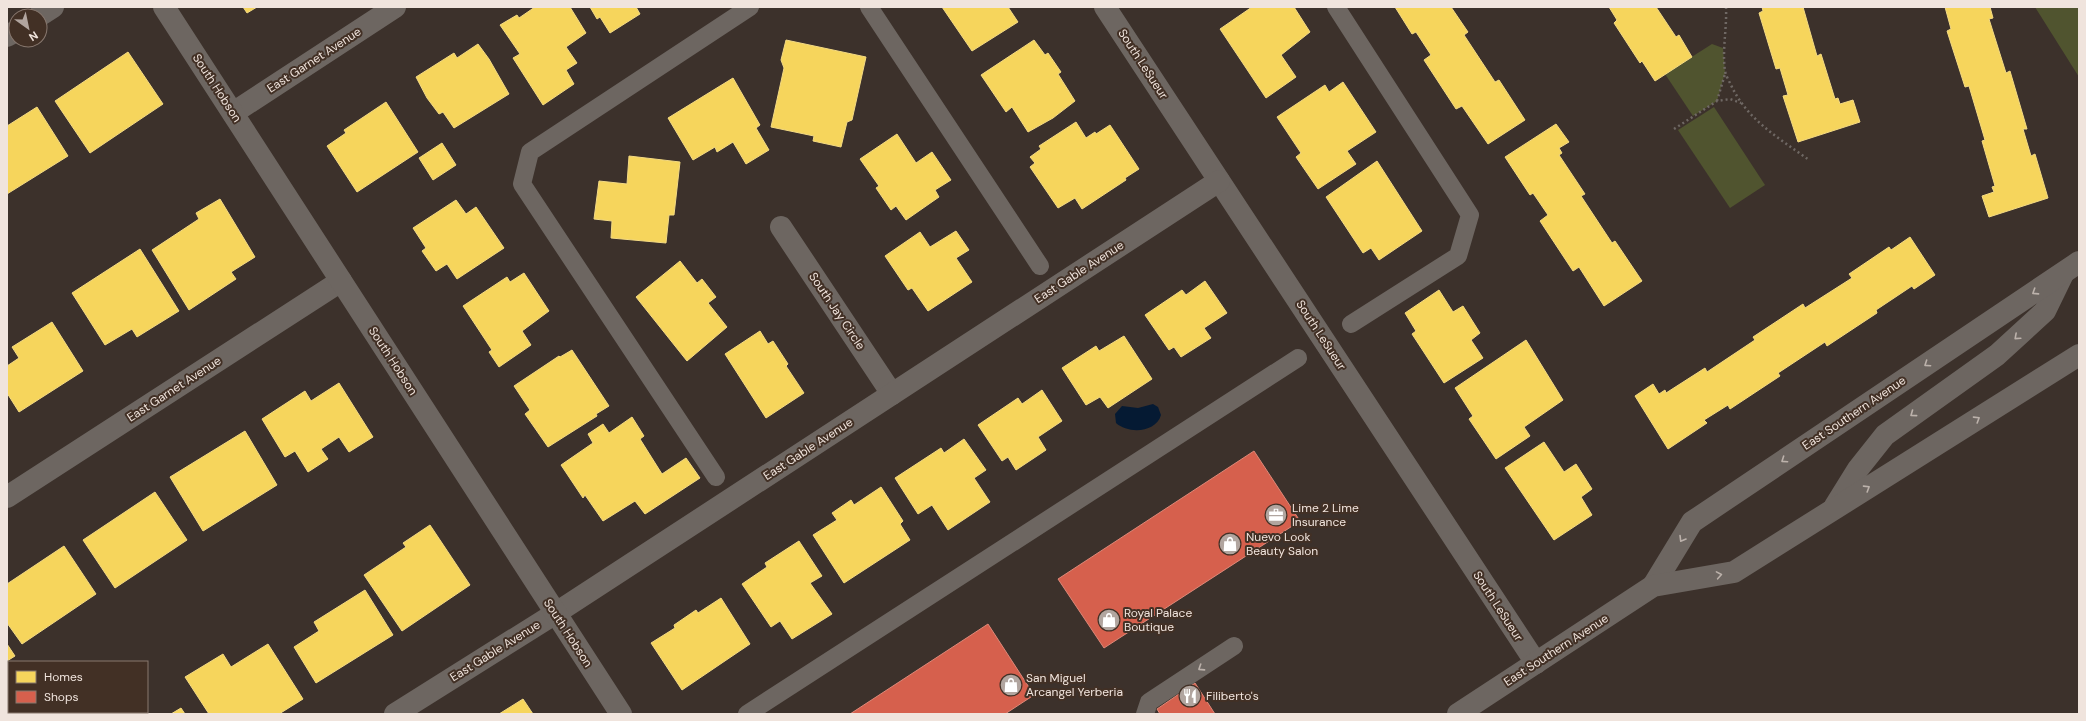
<svg xmlns="http://www.w3.org/2000/svg" width="2086" height="721" font-family="'DM Sans',sans-serif">
	<rect width="100%" height="100%" fill="#3c312b"/>
	<g fill="#50542f">
		<polygon points="2035,7 2079,7 2079,77"/>
		<polygon points="1712,44 1723,48 1725,73 1717,101 1693,116 1665,74"/>
		<polygon points="1714,107 1765,185 1730,208 1678,130"/>
	</g>
	<path fill="#051a33" d="M1153,404L1158,407L1161,415C1156,433 1128,434 1116,423L1115,414L1122,406L1138,408Z"/>
	<g fill="#f6d55c" stroke="#f4da83">
		<polygon points="243,7 257,7 247,13"/>
		<polygon points="535,7 570,7 586,33 566,47 577,63 566,70 574,84 543,105 513,58 520,54 500,25 517,15 519,18"/>
		<polygon points="590,7 636,7 640,14 610,33 600,17 597,19"/>
		<polygon points="942,7 1008,7 1018,22 972,51"/>
		<polygon points="1252,7 1294,7 1310,32 1281,55 1296,77 1266,98 1220,29"/>
		<polygon points="1395,7 1451,7 1468,32 1464,35 1495,82 1499,80 1525,120 1488,144 1462,106 1456,109 1424,60 1431,55 1416,32 1412,34"/>
		<polygon points="1609,7 1656,7 1676,37 1679,35 1692,57 1655,81 1642,61 1640,63 1614,23 1617,20"/>
		<polygon points="1762,7 1803,7 1817,56 1821,54 1835,99 1838,98 1840,104 1853,100 1860,122 1798,142 1783,96 1788,95 1780,68 1776,69 1759,13 1763,11"/>
		<polygon points="1945,7 1990,7 1993,18 1989,19 2006,73 2010,71 2027,129 2023,129 2031,156 2035,154 2048,198 1989,217 1982,196 1994,192 1992,187 1995,186 1982,141 1985,140 1969,86 1965,87 1947,31 1951,29"/>
		<polygon points="786,40 866,57 852,120 847,122 841,147 813,141 814,136 771,127 784,68 781,60"/>
		<polygon points="1034,40 1045,55 1048,53 1061,72 1058,74 1075,101 1053,118 1028,132 1012,107 1006,112 981,75"/>
		<polygon points="478,44 489,59 509,94 454,128 443,112 439,114 427,98 416,77 454,53 457,58"/>
		<polygon points="128,52 163,104 90,153 55,101"/>
		<polygon points="733,78 760,125 756,128 769,150 746,164 733,142 717,152 715,147 693,160 668,118"/>
		<polygon points="1343,82 1376,132 1347,151 1356,164 1318,189 1296,157 1301,153 1277,117 1325,85 1329,92"/>
		<polygon points="386,102 418,152 357,192 327,146 346,133 344,130"/>
		<polygon points="37,107 68,156 7,194 7,126"/>
		<polygon points="1076,122 1086,138 1095,132 1096,134 1110,125 1139,169 1125,178 1126,180 1082,209 1075,198 1058,208 1030,167 1035,163 1030,157 1041,149 1039,146"/>
		<polygon points="1556,124 1569,142 1559,148 1562,153 1559,155 1585,194 1581,196 1612,243 1615,241 1642,281 1604,306 1579,267 1573,271 1540,221 1548,215 1533,193 1530,195 1505,157"/>
		<polygon points="897,134 916,163 932,152 951,180 935,190 939,197 906,220 896,206 891,210 876,188 879,186 860,159"/>
		<polygon points="442,143 456,165 433,180 419,158"/>
		<polygon points="629,156 680,162 674,215 669,215 666,243 611,238 612,221 594,219 599,181 627,184"/>
		<polygon points="1377,161 1422,231 1379,260 1371,248 1363,253 1326,197"/>
		<polygon points="220,199 255,257 231,272 236,279 189,310 152,250 199,219 196,213"/>
		<polygon points="456,200 466,214 476,207 504,248 457,279 447,264 436,271 422,251 426,248 413,228"/>
		<polygon points="956,231 969,250 956,258 972,282 928,311 912,288 908,290 885,256 920,232 930,247"/>
		<polygon points="1910,237 1935,275 1914,289 1912,286 1876,310 1877,313 1827,346 1825,342 1778,373 1780,376 1730,409 1728,405 1704,420 1707,423 1668,449 1635,396 1653,384 1659,394 1665,390 1666,393 1705,368 1707,372 1755,340 1753,337 1803,304 1805,308 1852,278 1849,274 1889,247 1891,250"/>
		<polygon points="140,249 179,311 137,337 132,329 105,345 72,293"/>
		<polygon points="680,261 697,283 702,279 716,297 708,303 727,327 687,361 636,297"/>
		<polygon points="524,273 549,311 522,331 531,345 499,367 489,352 492,350 463,306 507,277 510,282"/>
		<polygon points="1205,281 1227,313 1204,328 1211,338 1181,357 1174,347 1169,350 1145,315 1182,290 1186,295"/>
		<polygon points="1439,290 1453,312 1463,306 1480,333 1471,340 1483,358 1444,383 1412,334 1416,331 1405,313"/>
		<polygon points="52,322 83,371 19,412 7,393 7,366 19,358 12,347"/>
		<polygon points="760,331 768,344 773,341 788,364 786,366 804,393 766,418 725,354"/>
		<polygon points="1124,336 1152,379 1108,408 1100,397 1086,405 1062,368 1096,346 1099,351"/>
		<polygon points="1526,340 1563,400 1524,427 1530,436 1496,459 1469,419 1473,416 1455,388"/>
		<polygon points="572,350 609,406 596,414 597,416 548,447 525,414 530,410 514,386 559,356 560,357"/>
		<polygon points="339,383 373,437 349,452 339,437 321,449 328,459 308,472 295,451 285,457 262,419 305,391 311,401"/>
		<polygon points="1042,390 1062,421 1038,437 1046,450 1016,470 1008,457 1002,461 978,425 1018,398 1022,404"/>
		<polygon points="632,417 644,436 640,439 662,474 686,458 700,478 645,514 635,501 603,521 585,495 583,498 561,465 593,443 588,434 603,424 609,433"/>
		<polygon points="245,431 277,485 203,531 170,477"/>
		<polygon points="964,439 986,470 974,478 990,502 948,530 932,505 918,514 895,478 941,448 944,453"/>
		<polygon points="1544,442 1564,472 1576,464 1592,489 1581,497 1592,515 1554,540 1505,468"/>
		<polygon points="881,487 903,521 900,524 910,540 844,583 813,535 837,520 832,513 851,500 854,505"/>
		<polygon points="155,492 187,540 115,588 83,540"/>
		<polygon points="430,525 470,585 402,631 364,575 406,547 403,543"/>
		<polygon points="799,541 822,576 810,583 832,614 792,639 780,621 771,627 742,584 767,567 765,563"/>
		<polygon points="64,546 96,594 22,644 7,623 7,584"/>
		<polygon points="365,590 393,635 316,683 294,647 319,631 314,622"/>
		<polygon points="721,598 750,644 682,690 651,643 675,628 674,625 696,610 698,613"/>
		<polygon points="7,644 15,656 7,661"/>
		<polygon points="268,644 303,699 279,714 209,714 185,677 223,654 231,667"/>
		<polygon points="523,699 533,714 499,714"/>
		<polygon points="181,708 185,714 171,714"/>
	</g>
	<g fill="#d6604d" stroke="#de8878">
		<polygon points="1254,451 1300,521 1104,648 1058,579"/>
		<polygon points="988,624 1034,695 1005,714 850,714"/>
		<polygon points="1195,683 1215,714 1160,714 1157,709"/>
	</g>
	<g fill="none" stroke-linecap="round" stroke-linejoin="round">
		<g stroke="#6f6864" stroke-width="2.5" stroke-dasharray="2 3" stroke-linecap="butt">
			<path d="M1726,7C1727,29 1722,49 1725,71C1726,76 1729,81 1731,85C1747,120 1779,138 1809,160"/>
			<polyline points="1717,101 1725,74"/>
			<polyline points="1674,129 1717,101 1730,99 1741,103"/>
		</g>
		<g stroke="#6d6661" stroke-width="18">
			<polyline points="869,7 1040,266"/>
			<polyline points="1336,7 1470,215 1458,256 1351,324"/>
			<polyline points="716,477 522,184 530,152 750,7"/>
			<polyline points="747,714 1298,358"/>
			<polyline points="1145,714 1149,702 1234,646"/>
		</g>
		<g stroke="#6d6661" stroke-width="22">
			<polyline points="1105,7 1536,663"/>
			<polyline points="39,16 53,7"/>
			<polyline points="7,36 16,31"/>
			<polyline points="233,113 395,7"/>
			<polyline points="781,227 892,394"/>
			<polyline points="7,497 341,281"/>
			<polyline points="395,714 556,613 1219,181"/>
		</g>
		<polyline stroke="#6d6661" stroke-width="22" points="164,7 621,714"/>
		<g stroke="#6d6661" stroke-width="22">
			<polyline points="1835,506 1858,469 1885,435 1997,355 2045,311 2063,274"/>
			<polyline points="1653,586 1692,522 2079,262"/>
			<polyline points="1458,714 1653,586 1734,572 2079,355"/>
		</g>
	</g>
	<defs><path id="oneway-chevron" d="M-2-3.5L2.5 0L-2 3.5" fill="none" stroke-width="1.6" stroke-linecap="round" stroke-linejoin="round"/></defs>
	<g stroke="#bcb2ab">
		<use href="#oneway-chevron" transform="translate(2035 292) rotate(147)"/>
		<use href="#oneway-chevron" transform="translate(2017 337) rotate(138)"/>
		<use href="#oneway-chevron" transform="translate(1927 364) rotate(146)"/>
		<use href="#oneway-chevron" transform="translate(1913 414) rotate(144)"/>
		<use href="#oneway-chevron" transform="translate(1977 419) rotate(-32)"/>
		<use href="#oneway-chevron" transform="translate(1784 460) rotate(146)"/>
		<use href="#oneway-chevron" transform="translate(1867 488) rotate(-32)"/>
		<use href="#oneway-chevron" transform="translate(1682 539) rotate(121)"/>
		<use href="#oneway-chevron" transform="translate(1719 575) rotate(-10)"/>
		<use href="#oneway-chevron" transform="translate(1201 668) rotate(147)"/>
	</g>
	<defs>
		<g id="office-disc" transform="scale(1.15)"><circle r="9.5" fill="#b1a59f" stroke="#423025"/><path d="M-6-3h4V-5.5h4V-3h4V5H-6ZM-1-4.5V-3h2v-1.5ZM-6 0V1H6V0Z" fill="#fff"/></g>
		<g id="shop-disc" transform="scale(1.15)"><circle r="9.5" fill="#b1a59f" stroke="#423025"/><path d="M-5-2.5h2.3a2.7 3.5 0 0 1 5.4 0H5L5.5 6h-11ZM-1.5-2.5h3a1.5 2.3 0 0 0-3 0Z" fill="#fff"/></g>
		<g id="restaurant-disc" transform="scale(1.15)"><circle r="9.5" fill="#b1a59f" stroke="#423025"/><path d="M-5-6h1v4h1v-4h1v4h1v-4h1v5L-1.5 .5V6h-2V.5L-5-1ZM5-6V6H3V1.5H1.5Q1.5-4 5-6Z" fill="#fff"/></g>
	</defs>
	<g fill-rule="evenodd">
		<use href="#office-disc" x="1276" y="515"/>
		<use href="#shop-disc" x="1230" y="544"/>
		<use href="#shop-disc" x="1109" y="620"/>
		<use href="#shop-disc" x="1011" y="685"/>
		<use href="#restaurant-disc" x="1190" y="696"/>
	</g>
	<g text-anchor="middle" dominant-baseline="central" stroke-width="4" stroke-linejoin="round" paint-order="stroke">
		<g font-size="12" fill="#f0e4dd" stroke="#423025">
			<text transform="translate(314 60) rotate(-33)">East Garnet Avenue</text>
			<text transform="translate(1143 64) rotate(57)">South LeSueur</text>
			<text transform="translate(217 88) rotate(57)">South Hobson</text>
			<text transform="translate(1079 272) rotate(-33)">East Gable Avenue</text>
			<text transform="translate(837 311) rotate(56)">South Jay Circle</text>
			<text transform="translate(1321 335) rotate(57)">South LeSueur</text>
			<text transform="translate(393 361) rotate(57)">South Hobson</text>
			<text transform="translate(174 389) rotate(-33)">East Garnet Avenue</text>
			<text transform="translate(1854 413) rotate(-34)">East Southern Avenue</text>
			<text transform="translate(808 449) rotate(-33)">East Gable Avenue</text>
			<text transform="translate(1498 606) rotate(57)">South LeSueur</text>
			<text transform="translate(568 633) rotate(57)">South Hobson</text>
			<text transform="translate(1556 650) rotate(-33)">East Southern Avenue</text>
			<text transform="translate(495 651) rotate(-32)">East Gable Avenue</text>
		</g>
		<g font-size="12" fill="#f0e4dd" stroke="#423025" text-anchor="start">
			<text x="1292" y="508">Lime 2 Lime<tspan x="1292" dy="14">Insurance</tspan></text>
			<text x="1246" y="537">Nuevo Look<tspan x="1246" dy="14">Beauty Salon</tspan></text>
			<text x="1124" y="613">Royal Palace<tspan x="1124" dy="14">Boutique</tspan></text>
			<text x="1026" y="678">San Miguel<tspan x="1026" dy="14">Arcangel Yerberia</tspan></text>
			<text x="1206" y="696">Filiberto's</text>
		</g>
	</g>
	<rect width="2086" height="721" fill="none" stroke="#f0e4dd" stroke-width="16"/>
	<rect x="8" y="661" width="140" height="52" fill="#423025" stroke="#88786f"/>
	<rect x="16" y="671" width="20" height="12" fill="#f6d55c" stroke="#88786f"/>
	<text x="44" y="681" font-size="12" fill="#f0e4dd">Homes</text>
	<rect x="16" y="691" width="20" height="12" fill="#d6604d" stroke="#88786f"/>
	<text x="44" y="701" font-size="12" fill="#f0e4dd">Shops</text>
	<g transform="translate(28 28) rotate(147)"><circle r="19" fill="#423025" stroke="#88786f"/>
	<path d="M0-3L7 15L0 10L-7 15Z" fill="#b1a59f"/>
	<text y="-6" font-size="11" font-weight="bold" text-anchor="middle" fill="#f0e4dd">N</text>
	</g>
</svg>
